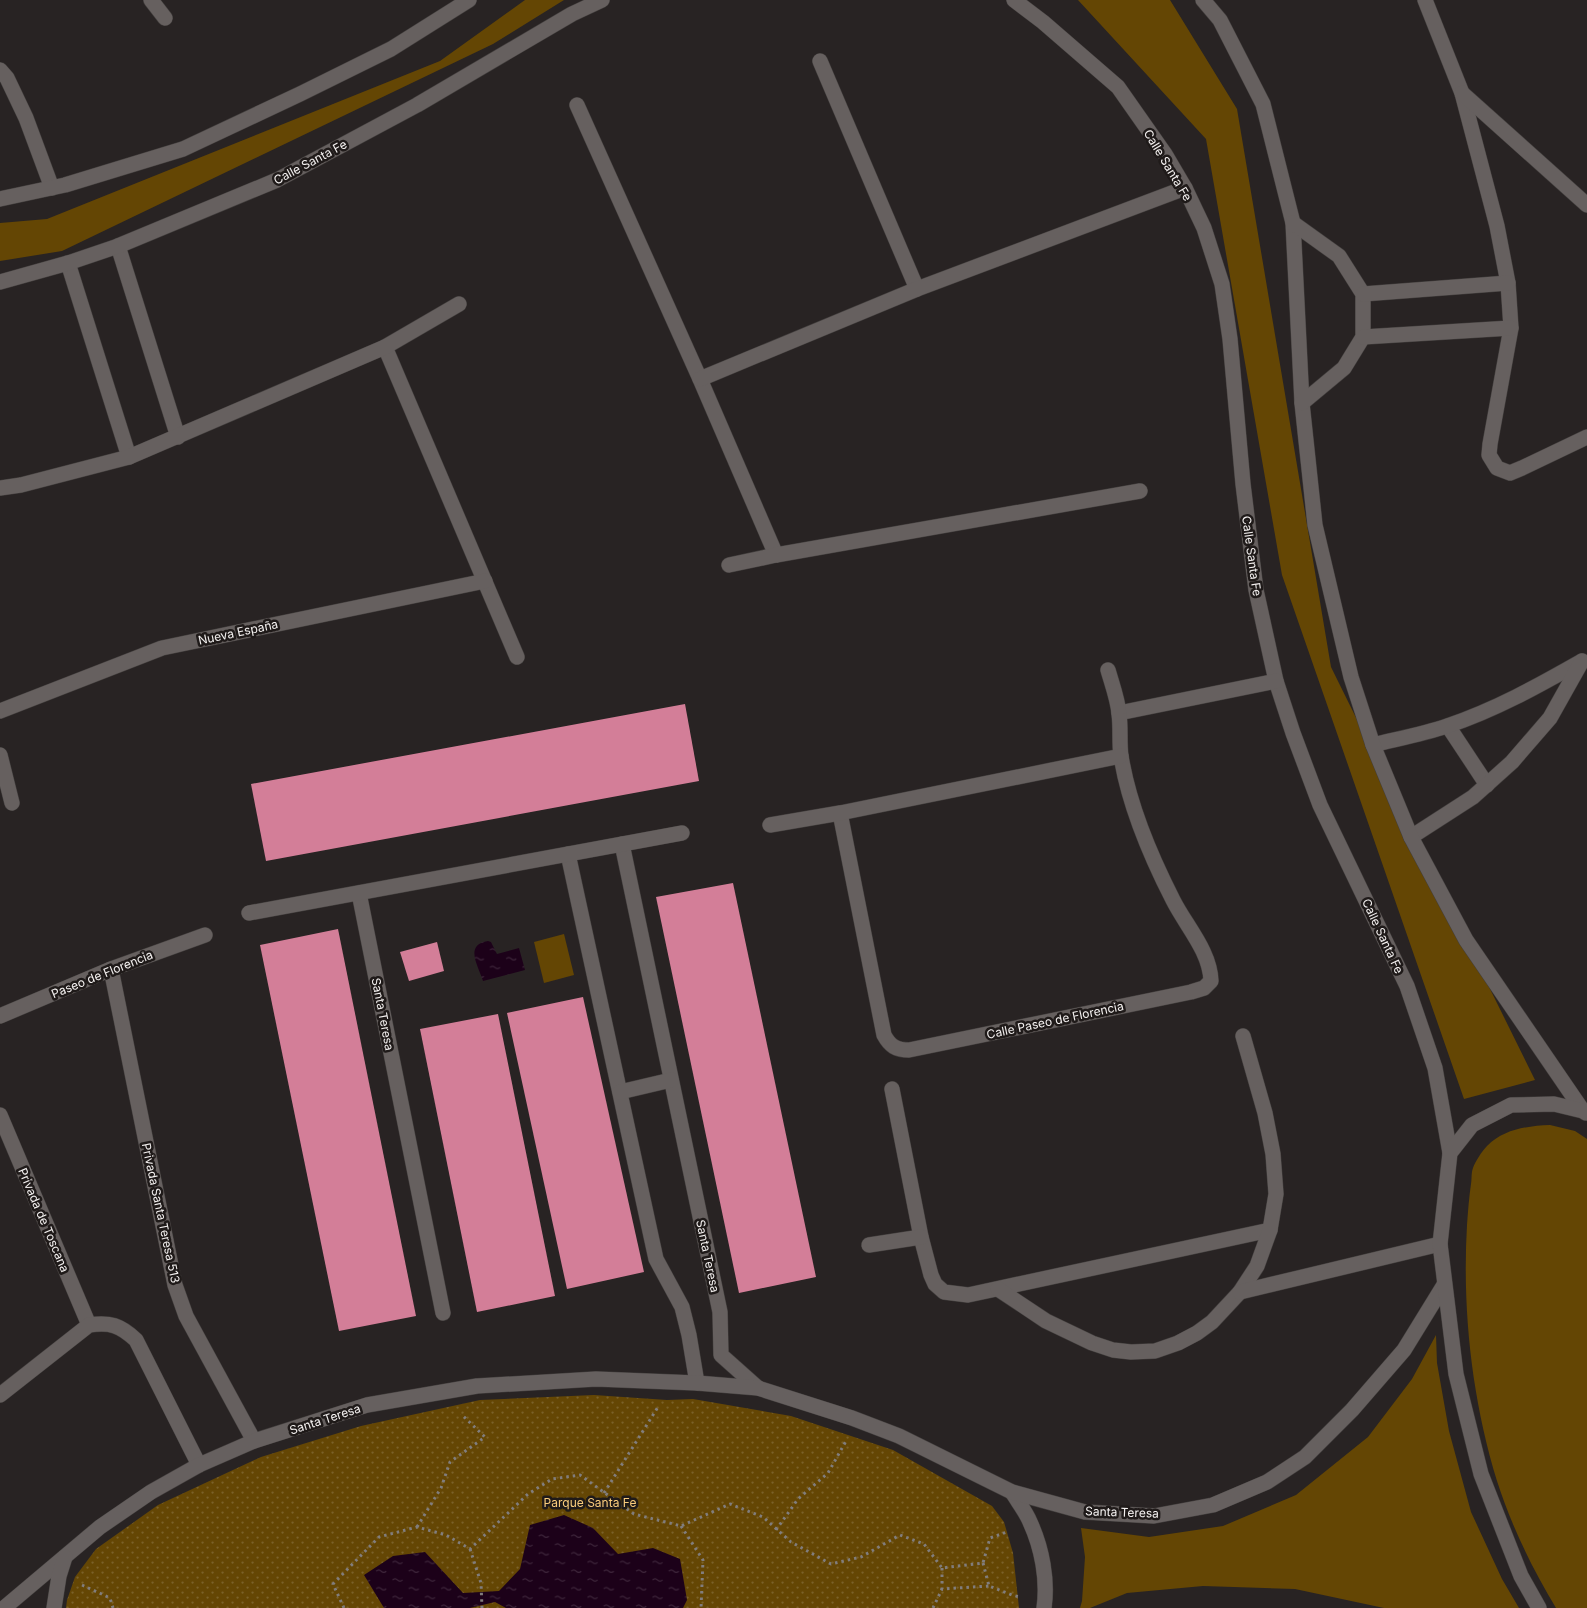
<svg xmlns="http://www.w3.org/2000/svg" width="1587" height="1608" font-family="Inter,sans-serif">
	<defs>
		<pattern id="park-dots" width="8" height="8" patternUnits="userSpaceOnUse" patternTransform="scale(1.25)"><rect width="8" height="8" fill="#644604"/><path d="M2 2h.1M6 6h.1" fill="none" stroke="#7b6129" stroke-width="1.8" stroke-linecap="round"/></pattern>
		<pattern id="water-ripples" width="26" height="14" patternUnits="userSpaceOnUse" patternTransform="scale(1.25)"><rect width="26" height="14" fill="#1c0119"/><path d="M2 4q2-2 4 0t4 0M15 11q2-2 4 0t4 0" fill="none" stroke="#3e263b"/></pattern>
	</defs>
	<rect width="100%" height="100%" fill="#282323"/>
	<g fill="#644604">
		<polygon points="525,0 564,0 493,44 62,251 0,261 0,223 47,219 440,61"/>
		<polygon points="1078,0 1170,0 1237,109 1331,667 1535,1080 1464,1099 1282,575 1206,139"/>
		<polygon points="564,934 574,975 544,983 534,942"/>
		<path d="M1550,1125L1575,1131L1587,1139V1608H1556C1532,1568 1511,1525 1497,1481C1472,1399 1462,1311 1467,1225C1468,1211 1469,1197 1471,1184C1472,1179 1471,1173 1473,1168C1475,1162 1482,1151 1487,1146C1504,1129 1527,1126 1550,1125Z"/>
		<polygon points="1436,1335 1437,1363 1449,1431 1471,1512 1502,1579 1519,1608 1384,1608 1295,1589 1203,1586 1127,1593 1090,1608 1080,1608 1082,1601 1085,1557 1081,1528 1149,1537 1223,1526 1296,1495 1368,1437 1412,1379"/>
	</g>
	<polygon fill="url(#park-dots)" points="594,1395 667,1400 693,1399 791,1416 893,1450 992,1506 1004,1522 1013,1553 1019,1608 66,1608 67,1600 75,1577 96,1549 158,1505 261,1457 361,1426 480,1400"/>
	<g fill="url(#water-ripples)">
		<path d="M488,941L491,942L497,954L519,948L525,970L483,981C478,965 464,945 488,941Z"/>
		<polygon points="564,1515 593,1528 618,1554 653,1548 680,1559 687,1600 683,1608 506,1608 495,1602 470,1608 384,1608 364,1575 393,1556 425,1552 463,1593 499,1591 520,1569 530,1525"/>
	</g>
	<g fill="#d37e98">
		<polygon points="685,704 699,781 266,861 251,784"/>
		<polygon points="733,883 816,1277 739,1293 656,897"/>
		<polygon points="338,929 416,1316 339,1331 260,945"/>
		<polygon points="437,942 444,971 409,981 400,952"/>
		<polygon points="583,997 644,1272 567,1289 507,1013"/>
		<polygon points="498,1014 555,1296 477,1312 420,1029"/>
	</g>
	<g fill="none" stroke-linecap="round" stroke-linejoin="round">
		<g stroke="#433f3e" stroke-width="16">
			<g id="service">
				<polyline points="1448,726 1487,785"/>
				<path d="M1373,745C1397,739 1423,734 1447,726C1495,710 1538,686 1582,661"/>
				<polyline points="1411,837 1473,797 1512,762 1550,718 1582,661"/>
			</g>
		</g>
		<g stroke="#433f3e" stroke-width="16">
			<g id="minor">
				<polyline points="151,0 165,18"/>
				<polyline points="1014,0 1043,22 1118,87 1165,154 1185,188 1204,228 1222,284 1230,339 1243,484 1256,590 1276,681 1293,733 1320,805 1407,986 1435,1068 1450,1153"/>
				<polyline points="1203,0 1220,20 1263,104 1293,223 1302,403 1315,525 1351,677 1373,745 1411,837 1466,940 1583,1111"/>
				<polyline points="1425,0 1462,93 1497,226 1508,283 1511,328 1490,444 1489,455 1497,468 1510,473 1522,468 1587,437"/>
				<polyline points="820,61 917,289"/>
				<polyline points="0,70 7,78 26,118 52,188"/>
				<polyline points="1462,93 1587,205"/>
				<polyline points="577,105 700,379 776,555"/>
				<polyline points="0,199 65,185 183,149 300,94 391,49 469,0"/>
				<polyline points="1293,223 1339,256 1363,294 1363,337 1344,368 1302,403"/>
				<polyline points="118,246 178,437"/>
				<polyline points="68,263 129,457"/>
				<polyline points="0,282 68,263 118,246 277,180 417,105 572,14 602,0"/>
				<polyline points="1363,294 1508,283"/>
				<polyline points="1363,337 1511,328"/>
				<polyline points="385,347 517,657"/>
				<polyline points="700,379 917,289 1185,188"/>
				<polyline points="0,488 21,485 129,457 385,347 459,304"/>
				<polyline points="729,565 776,555 1140,491"/>
				<polyline points="0,711 162,648 485,581"/>
				<polyline points="1119,713 1276,681"/>
				<polyline points="0,755 12,803"/>
				<path d="M840,813L884,1035C890,1046 896,1050 909,1050L1191,992L1204,988L1211,981C1210,951 1186,926 1173,900C1150,855 1129,806 1121,756C1119,743 1121,728 1119,714C1118,700 1112,684 1108,670"/>
				<polyline points="770,825 840,813 1121,756"/>
				<polyline points="622,844 720,1312 721,1355 758,1388"/>
				<polyline points="568,854 656,1259 682,1307 689,1335 697,1383"/>
				<polyline points="359,893 443,1313"/>
				<polyline points="249,913 682,833"/>
				<polyline points="111,969 175,1285 186,1316 254,1441"/>
				<polyline points="0,1016 111,969 205,935"/>
				<polyline points="892,1089 921,1237 931,1275 935,1284 944,1292 968,1295 1270,1230"/>
				<polyline points="620,1092 671,1080"/>
				<polyline points="0,1115 89,1325"/>
				<polyline points="869,1245 921,1237"/>
				<polyline points="998,1289 1046,1321 1092,1343 1113,1350 1131,1352 1155,1351 1178,1343 1197,1333 1212,1322 1240,1292 1257,1266 1270,1230 1276,1194 1273,1154 1265,1113 1243,1036"/>
				<polyline points="1240,1292 1440,1244"/>
				<path d="M0,1395L89,1325C110,1322 120,1325 136,1340L199,1465"/>
				<path d="M1012,1492C1018,1502 1026,1512 1030,1522C1042,1548 1048,1580 1044,1608"/>
				<polyline points="4,1608 100,1527 151,1492 199,1465 254,1441 367,1405 477,1386 596,1379 697,1383 758,1388 852,1418 899,1436 1012,1492 1085,1512 1154,1516 1213,1505 1267,1482 1305,1457 1352,1410 1404,1350 1444,1285"/>
				<polyline points="54,1608 59,1576 65,1557"/>
				<polyline points="1539,1608 1521,1576 1481,1474 1456,1374 1440,1244 1450,1153 1472,1125 1511,1105 1554,1104 1583,1111 1586,1113"/>
			</g>
		</g>
		<g stroke="#817d7d" stroke-width="3" stroke-dasharray="2.5 4" stroke-linecap="butt">
			<polyline points="604,1493 658,1407"/>
			<polyline points="681,1526 703,1560 701,1608"/>
			<polyline points="417,1527 441,1488 450,1462 485,1437 461,1414"/>
			<polyline points="776,1530 798,1499 828,1473 846,1441"/>
			<polyline points="470,1549 481,1583 482,1608"/>
			<polyline points="983,1563 989,1586 1012,1595 1020,1597"/>
			<polyline points="942,1568 942,1589 989,1586"/>
			<polyline points="82,1585 110,1598 113,1608"/>
			<polyline points="344,1608 333,1584 379,1537 417,1527 446,1535 470,1549 528,1494 552,1479 580,1475 634,1514 681,1526 730,1504 763,1517 791,1542 831,1564 861,1557 900,1535 924,1544 942,1568 983,1563 990,1538 1007,1532"/>
			<polyline points="933,1608 942,1589"/>
		</g>
		<use href="#service" stroke="#66605f" stroke-width="15"/>
		<use href="#minor" stroke="#66605f" stroke-width="15"/>
	</g>
	<g text-anchor="middle" dominant-baseline="central" stroke-width="5" stroke-linejoin="round" paint-order="stroke">
		<g font-size="12" fill="#f4f1f0" stroke="#1f1a19">
			<text transform="translate(310 162) rotate(-28)">Calle Santa Fe</text>
			<text transform="translate(1168 165) rotate(59)">Calle Santa Fe</text>
			<text transform="translate(1252 556) rotate(82)">Calle Santa Fe</text>
			<text transform="translate(238 632) rotate(-12)">Nueva España</text>
			<text transform="translate(1383 936) rotate(65)">Calle Santa Fe</text>
			<text transform="translate(102 974) rotate(-22)">Paseo de Florencia</text>
			<text transform="translate(383 1014) rotate(79)">Santa Teresa</text>
			<text transform="translate(1055 1020) rotate(-12)">Calle Paseo de Florencia</text>
			<text transform="translate(161 1213) rotate(78)">Privada Santa Teresa 513</text>
			<text transform="translate(44 1220) rotate(67)">Privada de Toscana</text>
			<text transform="translate(708 1256) rotate(78)">Santa Teresa</text>
			<text transform="translate(325 1419) rotate(-18)">Santa Teresa</text>
			<text transform="translate(1122 1512) rotate(2)">Santa Teresa</text>
		</g>
		<g font-size="12" fill="#facc7c" stroke="#1f1a19">
			<text x="590" y="1502">Parque Santa Fe</text>
		</g>
	</g>
</svg>
